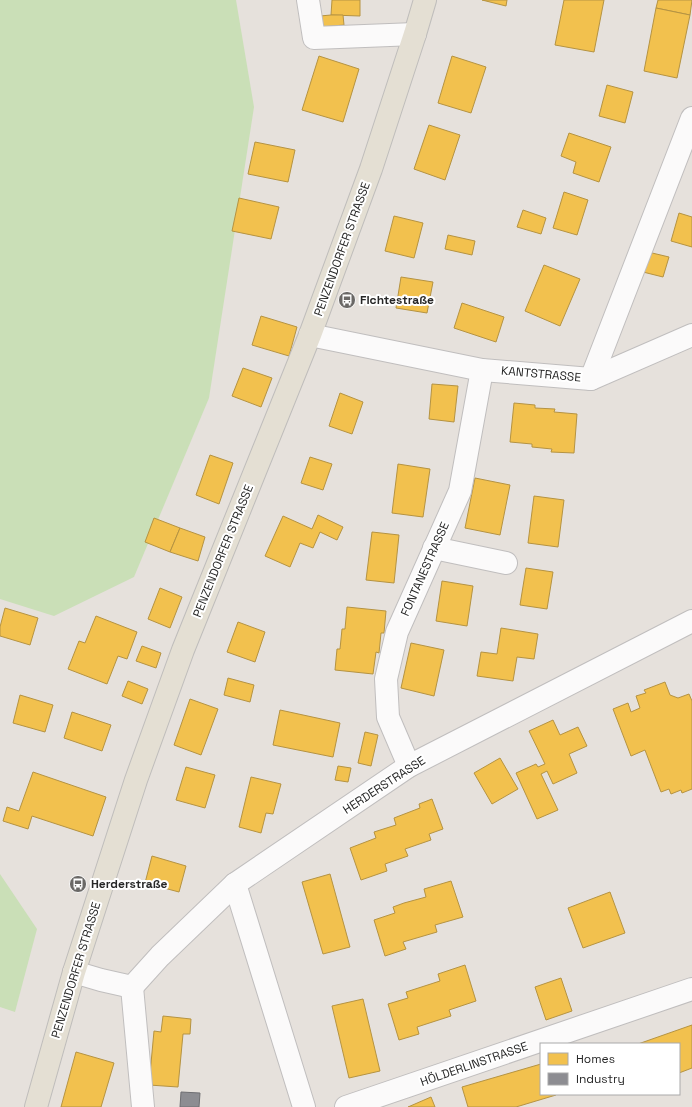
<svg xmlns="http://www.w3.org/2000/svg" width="692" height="1107" font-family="'Space Grotesk',sans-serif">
	<rect width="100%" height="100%" fill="#e6e1dc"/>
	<g fill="#cadfb7">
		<polygon points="0,0 236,0 254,107 209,398 134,577 54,616 0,599"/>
		<polygon points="0,874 37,929 15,1012 0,1007"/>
	</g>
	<g fill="#f2c14e" stroke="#b59342">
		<polygon points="332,0 360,0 360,16 331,15"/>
		<polygon points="482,0 507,0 506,6"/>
		<polygon points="564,0 604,0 594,52 555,45"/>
		<polygon points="658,0 692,0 690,15 656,8"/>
		<polygon points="656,8 690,15 677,78 644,71"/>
		<polygon points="331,15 343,15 344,25 321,27 320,16"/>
		<polygon points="319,56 359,69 343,122 302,110"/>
		<polygon points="452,56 486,67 471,113 438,103"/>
		<polygon points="607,85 633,92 625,123 599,116"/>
		<polygon points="429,125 460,135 445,180 414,169"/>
		<polygon points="569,133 611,147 599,182 573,173 576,162 561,156"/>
		<polygon points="255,142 295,150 288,182 248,174"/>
		<polygon points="564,192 588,200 577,235 553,228"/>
		<polygon points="239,198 279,207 271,239 232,231"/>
		<polygon points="523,210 546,218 541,234 517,227"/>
		<polygon points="679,213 692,217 692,247 671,241"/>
		<polygon points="394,216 423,223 414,258 385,251"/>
		<polygon points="448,235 475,241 472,255 445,249"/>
		<polygon points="648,252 669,257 663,277 643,272"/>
		<polygon points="544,265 580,279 560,326 525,311"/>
		<polygon points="401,277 433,282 427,313 396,308"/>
		<polygon points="462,303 504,317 496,342 454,328"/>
		<polygon points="261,316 297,327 289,356 252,345"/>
		<polygon points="243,368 272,378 261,407 232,396"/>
		<polygon points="432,384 458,386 454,422 429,419"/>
		<polygon points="340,393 363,402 352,434 329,426"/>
		<polygon points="514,403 535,405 535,408 555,409 554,412 577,414 574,453 551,452 552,449 532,447 532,444 510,442"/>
		<polygon points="210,455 233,463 219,504 196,495"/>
		<polygon points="310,457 332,464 323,490 301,483"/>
		<polygon points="398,464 430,469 423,517 392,513"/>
		<polygon points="475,478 510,485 500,535 465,528"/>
		<polygon points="534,496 564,500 558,547 528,543"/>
		<polygon points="318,515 343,527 337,540 320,532 313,548 300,543 290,567 265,556 283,516 312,529"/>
		<polygon points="154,518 180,528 170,552 145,542"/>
		<polygon points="180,528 205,537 198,561 170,552"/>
		<polygon points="372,532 399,535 394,583 366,580"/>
		<polygon points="526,568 553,572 547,609 520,605"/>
		<polygon points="442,581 473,586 467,626 436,621"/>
		<polygon points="160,588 182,597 170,628 148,619"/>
		<polygon points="347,607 386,611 384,633 381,633 379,653 376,652 373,674 335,670 337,649 340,649 342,629 345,629"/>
		<polygon points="5,608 38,618 30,645 0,636 0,627"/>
		<polygon points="96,616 137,632 127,659 118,656 107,684 68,669 79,641 85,643"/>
		<polygon points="238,622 265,632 255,662 227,652"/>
		<polygon points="501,628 538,634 534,659 517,657 513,681 477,676 481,652 497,654"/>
		<polygon points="411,643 444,650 434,696 401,688"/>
		<polygon points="142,646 161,653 156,668 136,661"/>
		<polygon points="228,678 254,685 250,702 224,695"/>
		<polygon points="128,681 148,689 142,704 122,696"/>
		<polygon points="665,682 670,695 678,698 689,694 692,701 692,789 682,793 681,790 671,794 669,789 661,792 645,750 631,756 613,709 628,703 631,712 640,708 636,696 646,693 644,690"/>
		<polygon points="20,695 53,705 45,732 13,723"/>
		<polygon points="190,699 218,709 201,755 174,745"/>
		<polygon points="280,710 340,723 333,757 273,745"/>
		<polygon points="72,712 111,725 102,751 64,738"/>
		<polygon points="553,720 560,735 578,727 587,746 569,754 577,773 553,784 547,771 541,774 558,810 537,819 516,773 536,764 538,767 545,764 529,731"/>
		<polygon points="365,732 378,735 371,766 358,763"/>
		<polygon points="500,758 518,789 492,804 474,773"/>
		<polygon points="338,766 351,768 348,782 335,780"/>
		<polygon points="186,767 215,775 205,808 176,800"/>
		<polygon points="33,772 106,797 93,836 32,816 28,829 3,821 7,807 19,811"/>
		<polygon points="251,777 281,784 273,814 266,813 261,833 239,827"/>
		<polygon points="432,799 443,829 429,834 431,840 405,849 408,856 385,864 387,871 361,880 350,848 376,838 374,832 396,825 394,818 420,808 419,804"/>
		<polygon points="152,856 186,866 179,892 145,883"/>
		<polygon points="330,874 350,947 323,954 302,882"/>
		<polygon points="451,881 463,917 435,925 437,932 403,942 406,949 385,956 374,920 395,913 393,907 404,903 426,897 424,889"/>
		<polygon points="610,892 625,933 583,948 568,908"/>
		<polygon points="465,965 476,1001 449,1010 451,1016 417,1027 419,1034 399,1040 388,1004 408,998 406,992 440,981 438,974"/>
		<polygon points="561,978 572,1011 546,1020 535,987"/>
		<polygon points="363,999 380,1071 349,1078 332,1006"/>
		<polygon points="163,1016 191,1019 190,1034 183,1034 178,1087 149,1085 154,1031 161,1032"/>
		<polygon points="692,1025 692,1068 679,1073 679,1044 638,1044"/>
		<polygon points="76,1052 114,1063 101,1107 61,1107"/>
		<polygon points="541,1064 541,1094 556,1094 556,1095 516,1107 468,1107 462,1087"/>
		<polygon points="431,1097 435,1107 408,1107"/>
	</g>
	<polygon fill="#8d8d92" stroke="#6e6e72" points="181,1092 200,1093 199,1107 180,1107"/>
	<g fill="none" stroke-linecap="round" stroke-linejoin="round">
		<g stroke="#c0bebe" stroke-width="24">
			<g id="minor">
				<polyline points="308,0 314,38 415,34"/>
				<polyline points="310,335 482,370 591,379 692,118"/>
				<polyline points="591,379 692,335"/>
				<polyline points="434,548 506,563"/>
				<polyline points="409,766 388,717 386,679 397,632 460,491 482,370"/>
				<polyline points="235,884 304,1107"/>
				<polyline points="74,972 101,980 132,987 160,956 235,884 409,766 692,621"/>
				<polyline points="132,987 143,1107"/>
				<polyline points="346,1107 692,989"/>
			</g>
		</g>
		<g stroke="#bfbdbb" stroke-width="24">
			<polyline id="major" points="36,1107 74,972 136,780 183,650 310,335 371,169 415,34 425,0"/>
		</g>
		<use href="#minor" stroke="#fbfafa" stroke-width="22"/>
		<use href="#major" stroke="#e4dfd3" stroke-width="22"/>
	</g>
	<defs>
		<g id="bus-disc" transform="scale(0.9)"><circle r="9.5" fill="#6a6866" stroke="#fff"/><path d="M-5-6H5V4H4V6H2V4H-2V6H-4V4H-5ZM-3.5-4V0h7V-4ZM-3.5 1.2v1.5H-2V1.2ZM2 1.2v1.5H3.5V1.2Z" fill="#fff"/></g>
	</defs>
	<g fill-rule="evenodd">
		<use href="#bus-disc" x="347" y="300"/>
		<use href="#bus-disc" x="78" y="884"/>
	</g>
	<g text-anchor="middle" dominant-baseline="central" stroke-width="4" stroke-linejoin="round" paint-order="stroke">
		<g font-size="12" fill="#272727" stroke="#fff">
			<text transform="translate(342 249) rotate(-70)">PENZENDORFER STRASSE</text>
			<text transform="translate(541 374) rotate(5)">KANTSTRASSE</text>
			<text transform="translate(223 551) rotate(-68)">PENZENDORFER STRASSE</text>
			<text transform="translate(425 569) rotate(-66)">FONTANESTRASSE</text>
			<text transform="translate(384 785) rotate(-33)">HERDERSTRASSE</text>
			<text transform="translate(76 970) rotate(-73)">PENZENDORFER STRASSE</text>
			<text transform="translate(474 1064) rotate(-19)">HÖLDERLINSTRASSE</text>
		</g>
		<g font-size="12" font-weight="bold" fill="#272727" stroke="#fff" text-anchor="start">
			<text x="360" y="300">Fichtestraße</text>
			<text x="91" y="884">Herderstraße</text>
		</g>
	</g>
	<rect x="540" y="1043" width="140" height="52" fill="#ffffff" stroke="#a9a9a9"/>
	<rect x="548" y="1053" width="20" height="12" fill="#f2c14e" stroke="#a9a9a9"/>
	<text x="576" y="1063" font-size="12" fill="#272727">Homes</text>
	<rect x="548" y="1073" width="20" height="12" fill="#8d8d92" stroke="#a9a9a9"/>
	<text x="576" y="1083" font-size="12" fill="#272727">Industry</text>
</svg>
